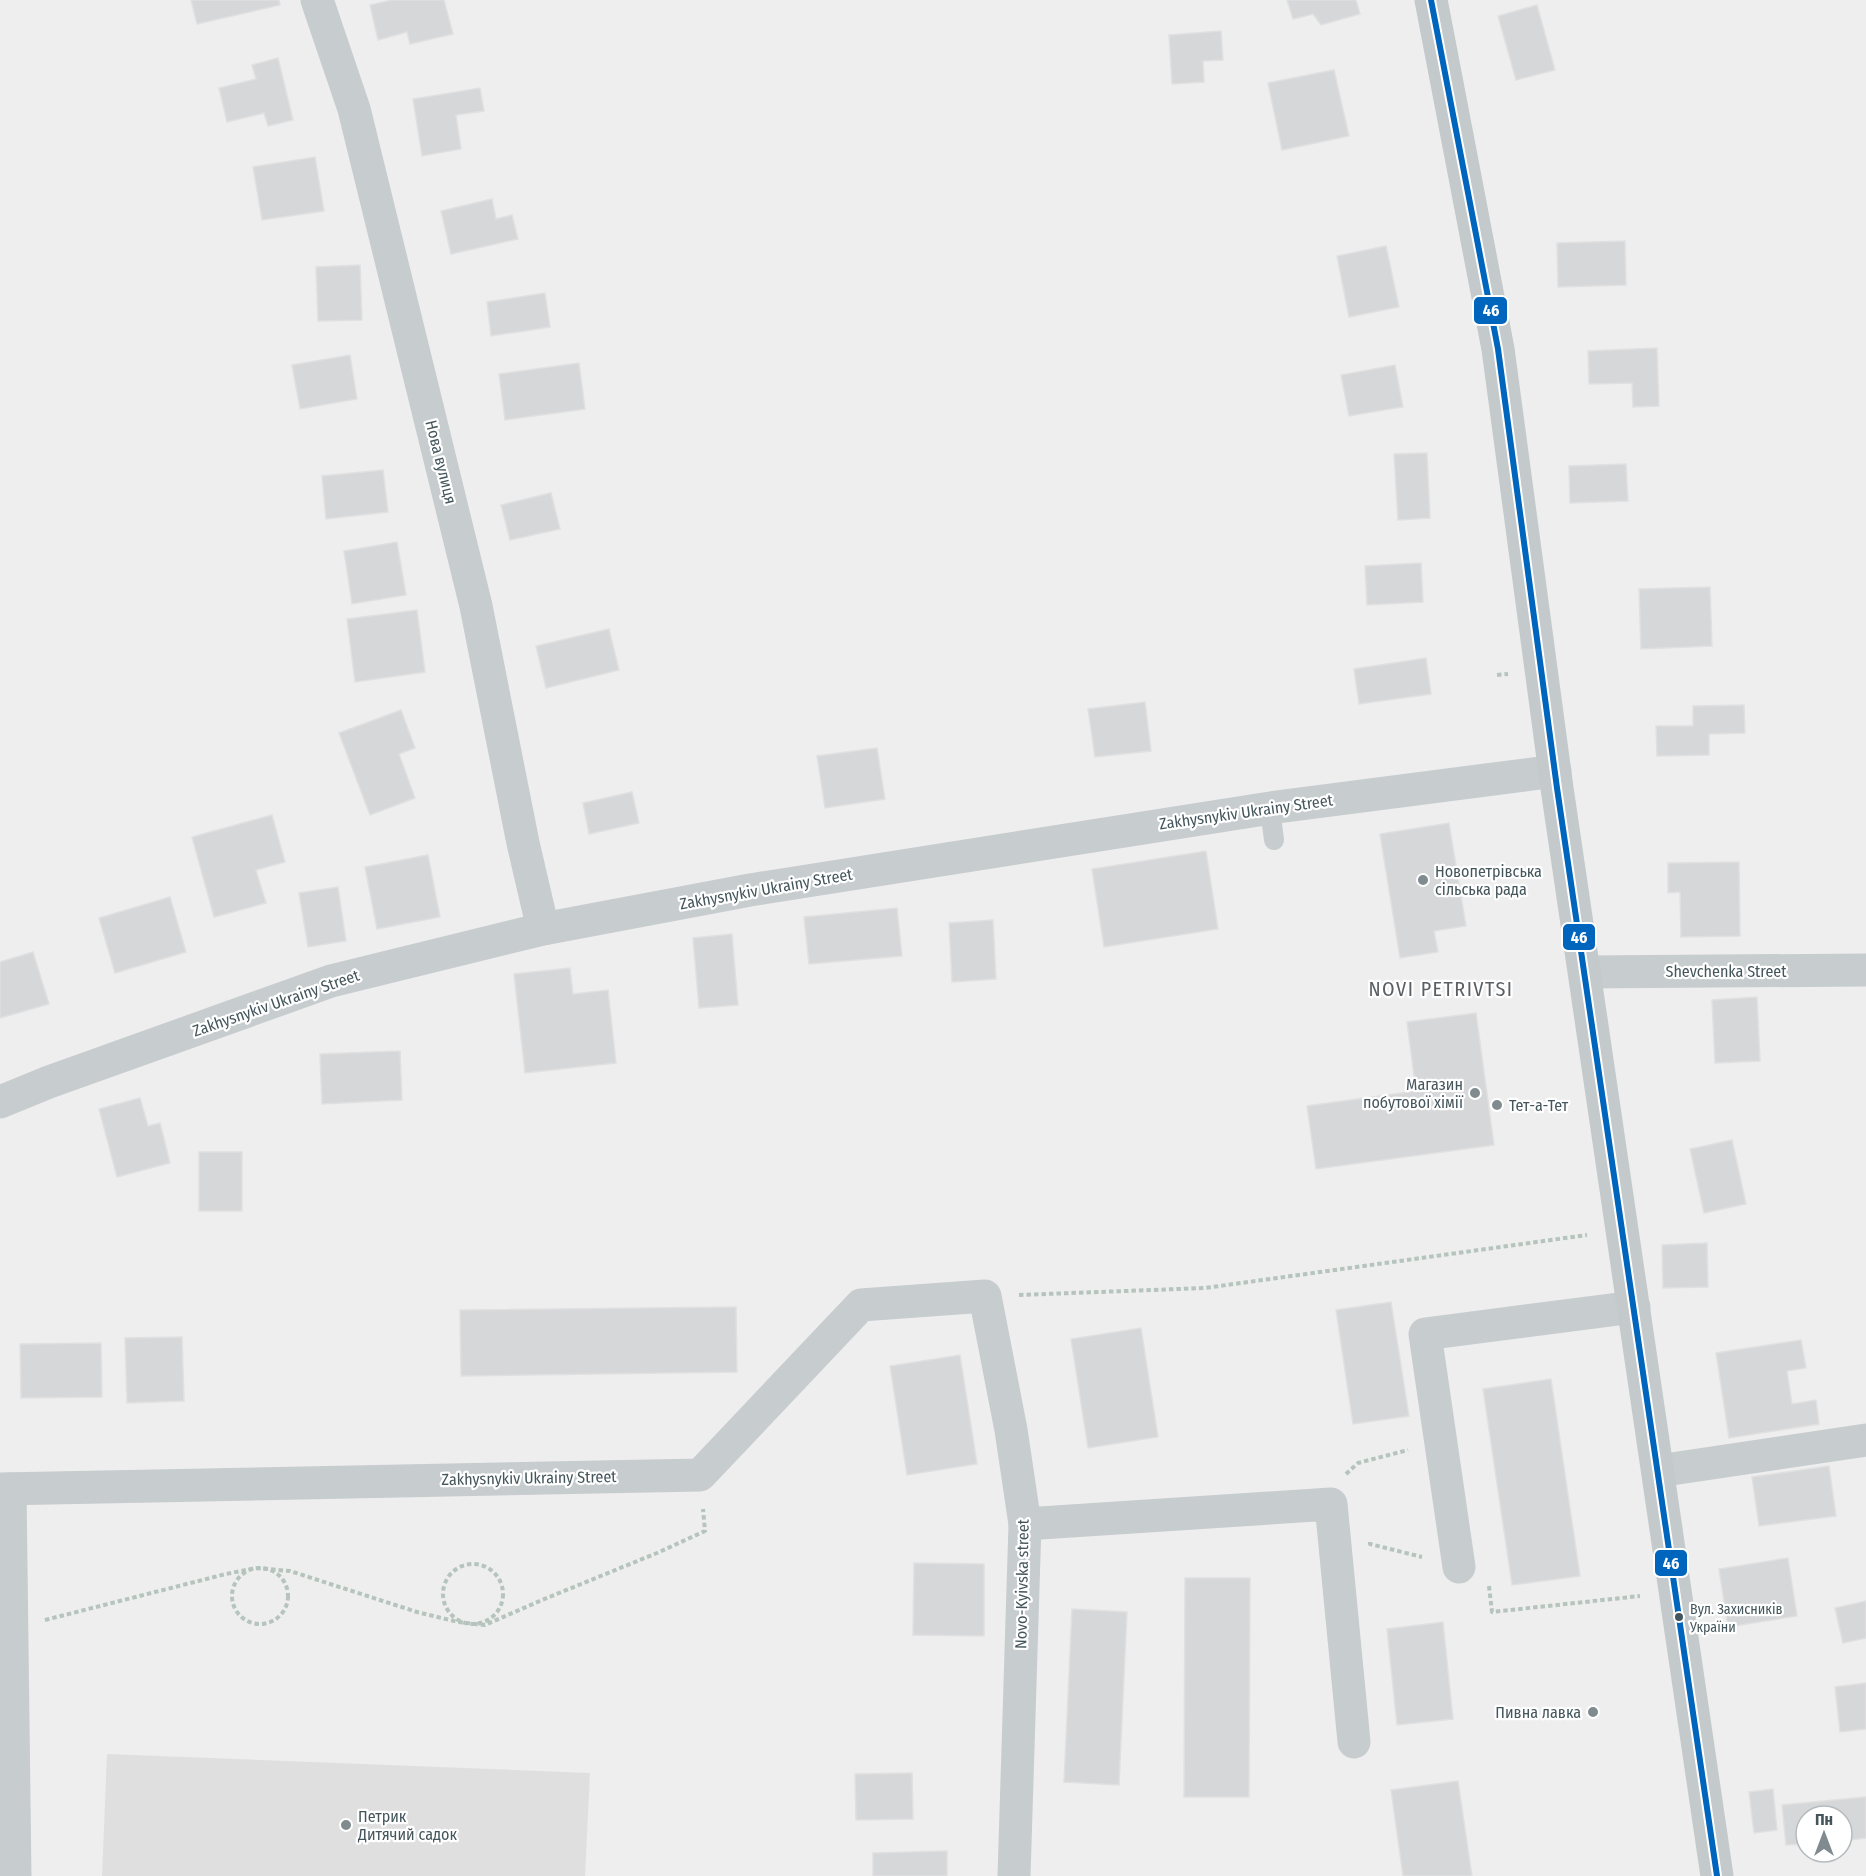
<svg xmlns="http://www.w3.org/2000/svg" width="1866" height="1876" font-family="'Fira Sans Condensed',sans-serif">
	<rect width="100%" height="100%" fill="#efeeee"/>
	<polygon fill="#e0dfe0" points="107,1754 590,1773 585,1876 102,1876"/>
	<g fill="#d6d7d9" stroke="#e0e0e1" stroke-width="1.5">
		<polygon points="191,0 279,0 280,5 197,24"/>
		<polygon points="392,0 444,0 453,34 410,44 407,32 378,40 370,5"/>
		<polygon points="1287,0 1356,0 1360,14 1321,25 1313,14 1293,19"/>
		<polygon points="1537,5 1555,70 1516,80 1498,16"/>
		<polygon points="1221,31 1223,60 1203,61 1204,82 1172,84 1169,35"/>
		<polygon points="278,58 293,120 268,126 264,113 227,122 219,88 256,79 252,65"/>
		<polygon points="1334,70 1349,136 1282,150 1268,83"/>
		<polygon points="480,88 484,111 456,115 461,149 422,156 413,99"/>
		<polygon points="315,157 324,211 262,220 253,167"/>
		<polygon points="492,199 496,219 512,215 518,239 451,254 441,211"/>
		<polygon points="1625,241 1626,285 1558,287 1557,243"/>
		<polygon points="1386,246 1399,307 1349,317 1337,256"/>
		<polygon points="360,265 362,320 318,321 316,267"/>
		<polygon points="545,293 550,327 491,336 487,302"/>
		<polygon points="1657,348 1659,406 1633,407 1632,383 1589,384 1588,351"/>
		<polygon points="350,355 357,399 300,409 292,365"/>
		<polygon points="579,363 585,409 505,420 499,374"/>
		<polygon points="1395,365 1403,407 1349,416 1341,375"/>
		<polygon points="1427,453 1430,518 1398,520 1394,454"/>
		<polygon points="1626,464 1628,501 1570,503 1569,466"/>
		<polygon points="383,470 388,512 326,519 322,476"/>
		<polygon points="551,493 560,529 510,540 501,505"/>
		<polygon points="397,542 406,595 352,604 344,551"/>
		<polygon points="1421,563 1423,602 1367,605 1365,566"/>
		<polygon points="1710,587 1712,646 1641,649 1639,589"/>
		<polygon points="417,610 425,672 355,682 347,619"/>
		<polygon points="609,629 619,670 546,688 536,646"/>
		<polygon points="1426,658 1431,694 1359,704 1354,669"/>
		<polygon points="1145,702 1151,751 1095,757 1088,709"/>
		<polygon points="1744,705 1745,733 1709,734 1709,755 1657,756 1656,726 1693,726 1693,706"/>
		<polygon points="401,710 415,748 399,754 415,798 370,815 339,733"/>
		<polygon points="877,748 885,799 825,808 817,756"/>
		<polygon points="632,792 639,823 589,834 583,803"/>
		<polygon points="272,815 285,862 256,870 266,903 214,917 192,837"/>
		<polygon points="1449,823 1466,926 1434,931 1438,952 1400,958 1380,834"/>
		<polygon points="1206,851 1218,929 1104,947 1092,869"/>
		<polygon points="428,855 440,917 377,929 365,867"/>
		<polygon points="1739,862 1740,936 1681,937 1680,892 1668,893 1668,863"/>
		<polygon points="338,887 346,941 308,947 299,893"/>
		<polygon points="170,897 186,952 115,973 99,918"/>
		<polygon points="897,908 902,956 809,964 804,917"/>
		<polygon points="993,920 996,979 952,982 949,923"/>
		<polygon points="732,934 738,1005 699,1008 693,938"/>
		<polygon points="33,952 49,1004 0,1018 0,962"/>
		<polygon points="570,968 573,994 608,990 616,1063 525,1073 514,974"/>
		<polygon points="1757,997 1760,1061 1715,1063 1712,1000"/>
		<polygon points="1476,1013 1494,1145 1316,1169 1307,1106 1416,1091 1407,1022"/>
		<polygon points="400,1051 402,1100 322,1104 320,1054"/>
		<polygon points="140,1098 148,1126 160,1123 170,1163 117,1177 99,1109"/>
		<polygon points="1732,1140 1746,1204 1704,1213 1690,1149"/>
		<rect x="199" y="1152" width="43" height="59"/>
		<polygon points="1707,1243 1708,1287 1663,1288 1662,1245"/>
		<polygon points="1391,1302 1409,1416 1353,1424 1336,1310"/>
		<polygon points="736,1307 737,1372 461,1376 460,1310"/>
		<polygon points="1141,1328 1158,1437 1088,1448 1071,1339"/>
		<polygon points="182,1337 184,1401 127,1403 125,1338"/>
		<polygon points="1801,1340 1806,1368 1787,1371 1792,1404 1816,1400 1819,1424 1729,1438 1716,1353"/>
		<polygon points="101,1343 102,1397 21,1398 20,1344"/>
		<polygon points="960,1355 977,1464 907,1475 890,1366"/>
		<polygon points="1551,1379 1580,1576 1512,1585 1483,1389"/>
		<polygon points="1829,1466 1836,1516 1759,1526 1752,1477"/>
		<polygon points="1788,1558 1797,1616 1728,1627 1719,1569"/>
		<polygon points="914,1563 984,1564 984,1636 913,1635"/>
		<polygon points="1185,1578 1250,1578 1249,1797 1184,1797"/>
		<polygon points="1866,1601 1866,1638 1843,1643 1835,1608"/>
		<polygon points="1072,1609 1127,1612 1119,1785 1064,1782"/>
		<polygon points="1443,1622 1453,1719 1397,1725 1387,1629"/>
		<polygon points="1866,1683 1866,1729 1840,1732 1835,1687"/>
		<polygon points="912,1773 913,1819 856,1820 855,1774"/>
		<polygon points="1458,1781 1472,1876 1403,1876 1391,1790"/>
		<polygon points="1773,1789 1777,1830 1754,1833 1749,1792"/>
		<polygon points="1866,1797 1866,1838 1842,1841 1842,1816 1806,1816 1806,1844 1786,1845 1782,1805"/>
		<polygon points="947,1851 947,1876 873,1876 873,1853"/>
	</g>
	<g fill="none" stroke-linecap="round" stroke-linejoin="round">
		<g stroke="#b5c4bd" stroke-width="4" stroke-dasharray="4.5 3" stroke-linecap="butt">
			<polyline points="1497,675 1508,674"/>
			<polyline points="1019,1295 1205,1288 1587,1235"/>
			<polyline points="1346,1474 1358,1463 1408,1450"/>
			<polyline points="1370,1542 1370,1544 1422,1557"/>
			<circle cx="473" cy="1594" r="30"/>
			<circle cx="260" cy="1596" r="28"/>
			<polyline points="1489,1586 1492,1612 1640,1596"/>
			<polyline points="45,1620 226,1574 256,1568 290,1571 417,1612 458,1622 485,1625 542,1600 657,1553 705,1531 703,1509"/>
		</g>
		<polyline stroke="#c7ccce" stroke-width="20" points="1270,808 1274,840"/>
		<g stroke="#c7ccce" stroke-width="33">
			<polyline points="317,0 354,109 476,606 523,843 543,929"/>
			<polyline points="1585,972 1866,970"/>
			<polyline points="1658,1471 1866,1440"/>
			<polyline points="0,1489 700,1475 861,1305 985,1296 1011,1430 1025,1524 1014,1876"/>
			<polyline points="10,1489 15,1876"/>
			<polyline points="1025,1524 1331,1504 1354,1742"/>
			<polyline points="1459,1567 1425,1334 1634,1307"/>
		</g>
		<polyline stroke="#c7ccce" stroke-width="33" points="0,1102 49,1082 331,981 543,929 750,890 1270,808 1555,771"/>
		<polyline stroke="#c4c9cc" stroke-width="33" points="1431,0 1498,349 1557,788 1717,1876"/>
		<g stroke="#fff" stroke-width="10">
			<polyline id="bus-1" points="1431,0 1498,349 1557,788 1717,1876"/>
		</g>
		<use href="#bus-1" stroke="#0065bd" stroke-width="6"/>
	</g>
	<g fill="#808b8f" stroke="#fff" stroke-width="2">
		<circle cx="1423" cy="880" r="6"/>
		<circle cx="1475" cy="1093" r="6"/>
		<circle cx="1497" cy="1105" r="6"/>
		<circle cx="1593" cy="1712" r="6"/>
		<circle cx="346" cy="1825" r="6"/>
	</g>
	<circle fill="#44565c" stroke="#fff" stroke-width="2" cx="1679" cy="1617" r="5"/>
	<g text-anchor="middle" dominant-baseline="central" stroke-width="4.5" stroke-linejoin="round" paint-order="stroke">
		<g font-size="14" fill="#44565c" stroke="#fff" text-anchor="start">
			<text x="1690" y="1609">Вул. Захисників<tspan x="1690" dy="18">України</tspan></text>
		</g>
		<g font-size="16" fill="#44565c" stroke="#fff">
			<text transform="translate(441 462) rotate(76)">Нова вулиця</text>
			<text transform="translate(1246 812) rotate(-8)">Zakhysnykiv Ukrainy Street</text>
			<text transform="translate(766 889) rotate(-10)">Zakhysnykiv Ukrainy Street</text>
			<text x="1726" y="971">Shevchenka Street</text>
			<text transform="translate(276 1003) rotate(-19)">Zakhysnykiv Ukrainy Street</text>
			<text transform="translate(529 1478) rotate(-1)">Zakhysnykiv Ukrainy Street</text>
			<text transform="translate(1022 1584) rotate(-89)">Novo-Kyivska street</text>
		</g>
		<g font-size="16" fill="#44565c" stroke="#fff" text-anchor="start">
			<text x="1435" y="871">Новопетрівська<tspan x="1435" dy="18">сільська рада</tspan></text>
			<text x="1463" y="1084" text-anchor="end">Магазин<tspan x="1463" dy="18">побутової хімії</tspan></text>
			<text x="1509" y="1105">Тет-а-Тет</text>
			<text x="1581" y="1712" text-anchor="end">Пивна лавка</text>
			<text x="358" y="1816">Петрик<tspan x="358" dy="18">Дитячий садок</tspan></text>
		</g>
		<g font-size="20" letter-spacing="1.5" fill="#595f63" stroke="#fff">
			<text x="1441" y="989">NOVI PETRIVTSI</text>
		</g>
	</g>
	<g stroke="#fff" stroke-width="2">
		<rect x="1473" y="296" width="35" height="29" rx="6" fill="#0065bd"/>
		<rect x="1562" y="923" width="34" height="28" rx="6" fill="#0065bd"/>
		<rect x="1654" y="1549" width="34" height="28" rx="6" fill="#0065bd"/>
	</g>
	<g font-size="16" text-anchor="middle" font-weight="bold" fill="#fff">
		<text x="1491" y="316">46</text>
		<text x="1579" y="943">46</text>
		<text x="1671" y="1569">46</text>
	</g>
	<g transform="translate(1824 1834)"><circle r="28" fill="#ffffff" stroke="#b4bbbe" stroke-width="1.5"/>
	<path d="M0-4.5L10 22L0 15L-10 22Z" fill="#808b8f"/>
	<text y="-9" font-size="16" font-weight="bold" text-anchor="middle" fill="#44565c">Пн</text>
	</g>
</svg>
